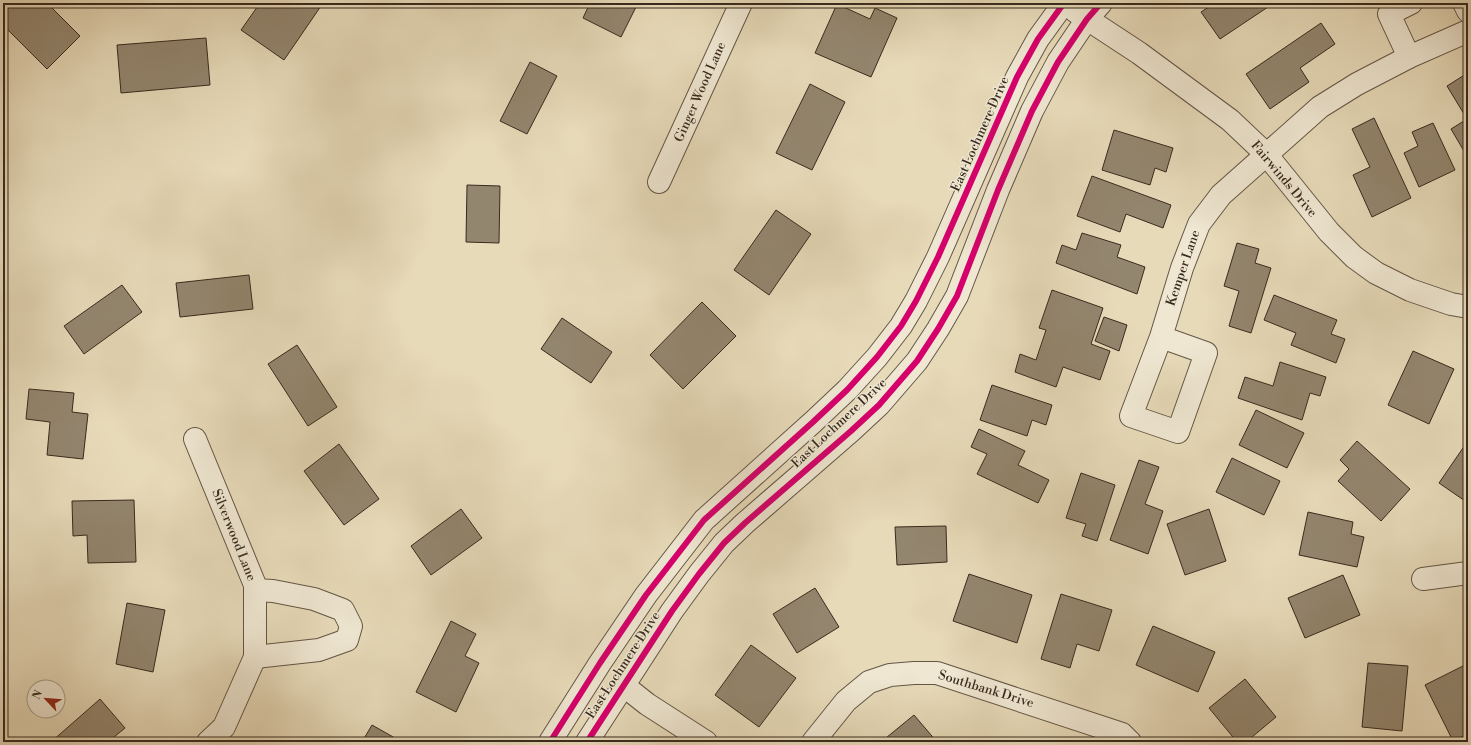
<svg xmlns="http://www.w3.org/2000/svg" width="1471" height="745" font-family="'Libre Bodoni',serif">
	<rect width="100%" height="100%" fill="#e7dab9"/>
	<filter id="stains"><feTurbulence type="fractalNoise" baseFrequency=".005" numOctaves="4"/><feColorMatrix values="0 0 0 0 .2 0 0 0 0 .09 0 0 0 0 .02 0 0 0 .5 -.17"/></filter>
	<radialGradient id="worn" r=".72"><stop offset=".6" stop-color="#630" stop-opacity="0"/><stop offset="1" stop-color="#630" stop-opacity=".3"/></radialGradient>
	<g fill="#93866f" stroke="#392a1e">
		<polygon points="12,3 47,3 80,36 47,69 3,25 3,12"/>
		<polygon points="260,3 323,3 284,60 241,30"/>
		<polygon points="590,3 638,3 621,37 583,18"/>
		<polygon points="1215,3 1274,3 1220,39 1201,12"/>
		<polygon points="837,4 870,19 875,8 897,18 871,77 815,53"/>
		<polygon points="1321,23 1335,44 1300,68 1309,82 1270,109 1246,74"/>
		<polygon points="206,38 210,85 121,93 117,45"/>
		<polygon points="530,62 557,76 527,134 500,121"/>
		<polygon points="1466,74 1468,77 1468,158 1451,129 1467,119 1447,86"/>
		<polygon points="810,84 845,102 812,170 776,153"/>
		<polygon points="1374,118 1411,198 1372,217 1353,175 1370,167 1352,129"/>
		<polygon points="1433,123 1455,170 1419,187 1404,153 1418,146 1412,132"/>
		<polygon points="1114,130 1173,148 1166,172 1155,168 1150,185 1102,170"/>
		<polygon points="1092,176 1171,205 1163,228 1126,214 1120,232 1077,216"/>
		<polygon points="467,185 500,186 499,243 466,242"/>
		<polygon points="776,210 811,234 769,295 734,270"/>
		<polygon points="1082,233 1121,245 1117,257 1145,267 1137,294 1056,263 1062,245 1076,250"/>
		<polygon points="1237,243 1259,249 1255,263 1271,268 1251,333 1229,326 1239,291 1224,286"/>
		<polygon points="249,275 253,309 180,317 176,283"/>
		<polygon points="122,285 142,312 84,354 64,326"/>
		<polygon points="1052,290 1103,308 1091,344 1110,351 1100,380 1063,367 1056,387 1015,372 1020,354 1036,360 1046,330 1039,328"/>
		<polygon points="1274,295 1337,320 1331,334 1345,339 1336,363 1291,345 1296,333 1264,320"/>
		<polygon points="702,302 736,336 683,389 650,355"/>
		<polygon points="1104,317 1127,325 1119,351 1095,341"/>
		<polygon points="562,318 612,352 591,383 541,349"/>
		<polygon points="297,345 337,407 308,426 268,364"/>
		<polygon points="1413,351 1454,369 1429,424 1388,405"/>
		<polygon points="1280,362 1326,377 1320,396 1310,393 1302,420 1238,398 1245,377 1273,386"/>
		<polygon points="992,385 1052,405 1046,425 1032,420 1027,436 980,420"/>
		<polygon points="29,389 74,393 72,412 88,414 83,459 47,455 50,422 26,419"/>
		<polygon points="1256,410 1304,433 1287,468 1239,445"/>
		<polygon points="979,429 1025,451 1018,465 1049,480 1038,503 977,474 987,454 971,447"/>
		<polygon points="1357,441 1410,489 1381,521 1338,481 1349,469 1340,460"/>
		<polygon points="339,444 379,499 344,525 304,471"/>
		<polygon points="1465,445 1468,447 1468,503 1439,483"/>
		<polygon points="1232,458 1280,481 1264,515 1216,492"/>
		<polygon points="1139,460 1159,467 1145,504 1163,511 1148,554 1110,540"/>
		<polygon points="1081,473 1115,485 1097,541 1082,536 1086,524 1066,518"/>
		<polygon points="134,500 136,562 88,563 87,535 73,536 72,501"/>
		<polygon points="461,509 482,538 431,575 411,546"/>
		<polygon points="1209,509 1226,561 1185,575 1167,524"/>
		<polygon points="1308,512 1353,522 1351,534 1364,537 1357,567 1299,555"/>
		<polygon points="946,526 947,562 897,565 895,527"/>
		<polygon points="969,574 1032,595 1017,643 953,621"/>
		<polygon points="1343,575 1360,615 1305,638 1288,598"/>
		<polygon points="815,588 839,627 797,653 773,614"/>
		<polygon points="1061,594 1112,610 1099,651 1077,644 1070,668 1041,659"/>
		<polygon points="127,603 165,610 153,672 116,664"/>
		<polygon points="451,621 476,634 465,656 479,663 456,712 416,692"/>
		<polygon points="1153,626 1215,652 1198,692 1136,665"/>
		<polygon points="751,645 796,678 759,727 715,695"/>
		<polygon points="1368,663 1408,666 1402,731 1362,727"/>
		<polygon points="1465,665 1468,672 1468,734 1453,741 1425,685"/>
		<polygon points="1245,679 1276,717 1246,742 1237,742 1209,708"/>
		<polygon points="100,699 125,728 108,742 51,742"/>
		<polygon points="914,715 937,742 881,742"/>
		<polygon points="372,725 402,742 362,742"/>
	</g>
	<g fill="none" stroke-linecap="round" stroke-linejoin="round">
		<g stroke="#645645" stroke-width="24">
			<g id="minor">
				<polyline points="1464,3 1468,11"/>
				<polyline points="1075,11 1139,53 1230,120 1266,154 1329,232 1354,257 1376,273 1410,290 1451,304 1468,307"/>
				<polyline points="1409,57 1389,14 1411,3"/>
				<polyline points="659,182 741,3"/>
				<polyline points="1161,337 1206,353 1178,432 1131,416 1161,337 1182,268 1199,224 1221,195 1320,107 1357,84 1409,57 1468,31"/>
				<polyline points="195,439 255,585 255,657 224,727 208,742"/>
				<polyline points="1423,579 1468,573"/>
				<polyline points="255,590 273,591 314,599 343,610 351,626 347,640 319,650 255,657"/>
				<polyline points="623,685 647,704 706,742"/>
				<polyline points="550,742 600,663 646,595 704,520 813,422 847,390 877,357 901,326 916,301 938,257 1017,77 1038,39 1064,3"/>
				<polyline points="587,742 672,611 699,574 724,543 745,523 851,431 879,405 917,361 938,329 957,296 998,190 1032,111 1058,62 1087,19 1101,3"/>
				<polyline points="813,742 846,701 869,682 890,675 914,673 937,673 1122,734 1130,742"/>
			</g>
		</g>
		<use href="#minor" stroke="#efe7d2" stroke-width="22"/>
		<g stroke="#efe7d2" stroke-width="8">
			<g id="cycleway">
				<polyline points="550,742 600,663 646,595 704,520 813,422 847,390 877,357 901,326 916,301 938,257 1017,77 1038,39 1064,3"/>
				<polyline points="587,742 672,611 699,574 724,543 745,523 851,431 879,405 917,361 938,329 957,296 998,190 1032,111 1058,62 1087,19 1101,3"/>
			</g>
		</g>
		<use href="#cycleway" stroke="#d6006c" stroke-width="6"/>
	</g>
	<g text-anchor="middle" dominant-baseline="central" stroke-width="3" stroke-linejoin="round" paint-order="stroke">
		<g font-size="13" fill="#392a1e" stroke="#efe7d2">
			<text transform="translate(700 92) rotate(-66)">Ginger Wood Lane</text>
			<text transform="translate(980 134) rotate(-66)">East Lochmere Drive</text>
			<text transform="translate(1284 179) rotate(50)">Fairwinds Drive</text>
			<text transform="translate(1183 268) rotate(-71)">Kemper Lane</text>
			<text transform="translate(839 423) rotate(-43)">East Lochmere Drive</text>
			<text transform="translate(234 535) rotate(68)">Silverwood Lane</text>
			<text transform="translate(623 665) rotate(-57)">East Lochmere Drive</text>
			<text transform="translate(986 689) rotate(17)">Southbank Drive</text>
		</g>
	</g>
	<rect width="1471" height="745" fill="none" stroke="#e7dab9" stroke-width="16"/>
	<rect x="4" y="4" width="1463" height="737" fill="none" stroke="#392a1e" stroke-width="2"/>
	<rect x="8" y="8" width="1455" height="729" fill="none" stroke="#392a1e"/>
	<g transform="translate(46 699) rotate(296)"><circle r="19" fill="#efe7d2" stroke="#a69b8a"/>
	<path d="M0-3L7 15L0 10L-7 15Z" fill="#8f2418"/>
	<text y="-6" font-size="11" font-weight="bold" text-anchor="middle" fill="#392a1e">N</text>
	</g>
	<rect width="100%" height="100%" filter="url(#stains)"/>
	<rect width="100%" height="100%" fill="url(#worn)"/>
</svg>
